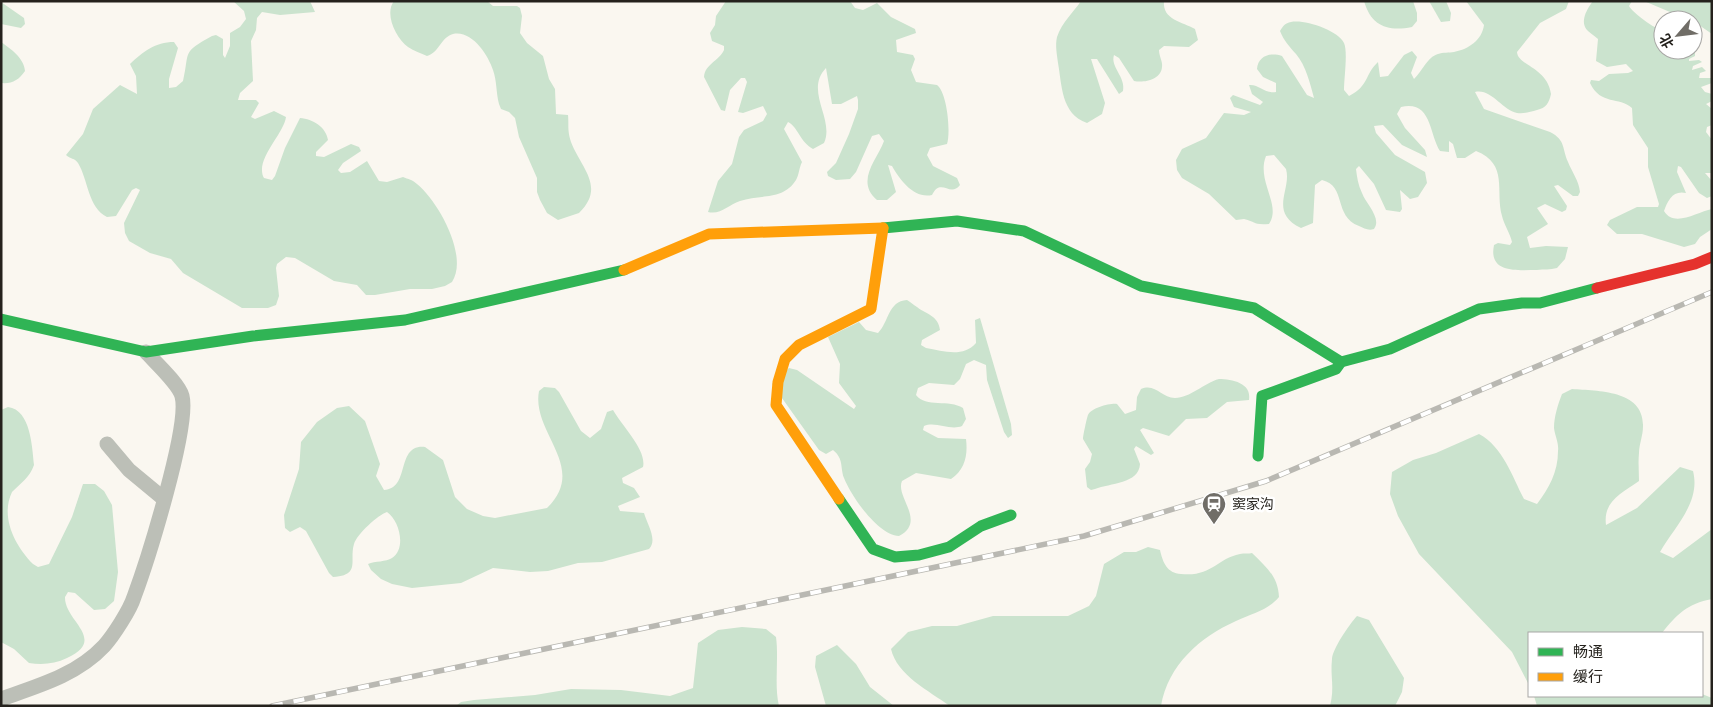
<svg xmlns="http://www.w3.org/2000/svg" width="1713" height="707" font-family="Figtree,'Noto Sans SC',sans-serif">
	<rect width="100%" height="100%" fill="#faf7f0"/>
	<g fill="#cbe3ce">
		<path d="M233,1H310L315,12L280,15L262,12L257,18L256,30L251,41L253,81L240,93L238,100H256L259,103L251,117L255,119L274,111L286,117C284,134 254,160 264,178L272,180L275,176L285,148L300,118C313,119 326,127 328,140L316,152V156L324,157L351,144L359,147L361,151L343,163L338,170L341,173L350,172L367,161L379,181L387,182L403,177C408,179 413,180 417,184C438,201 469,256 452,282L445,286L432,289H410L375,295H366L357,285L334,281L295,258L286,257L277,264L276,268L279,296L276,305L268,308H242L183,273L171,259L150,253L129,241L125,233L124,223L140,190L136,188L132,190L116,216L107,217C88,208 88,179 78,163C75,158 70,159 66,155L83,134L93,109L120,85L137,94L136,76L130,64C143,52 155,42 174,42L178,48L169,79V88L176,87L183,81C190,51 181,53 212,36L216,35L223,39V55L225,58L230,46V33L240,27L246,19L244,11Z"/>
		<path d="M394,1H487L493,6H517L520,8L522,16L520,33L527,43L543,56L549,79L555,89L556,114L568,115C569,125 567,130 571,142C581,168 606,187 579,213L558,220L547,213L540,200L537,192V178L519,137L515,118L509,112L501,109L499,104C496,93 497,81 493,70C488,55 472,30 453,34C441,37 439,53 427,56C421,53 414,51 408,47C396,38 384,14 394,1Z"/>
		<path d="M726,1H850L855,8L863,10L877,3L891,17L915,29L916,33L896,40L897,52L913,55L915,59L911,70L916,82L937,85C947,92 951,132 947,144L930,148L927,155L933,166L957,178L960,185C950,198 941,177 932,195C914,199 900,180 892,166L888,165L896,192L887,200H877C855,181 877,160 884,141L879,134L872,136L856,172L850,179L836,180L828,176L827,172L836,163L849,134L858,109V100L857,96L841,104H832L826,68C804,91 835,119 824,143L813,149C800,142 798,127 788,122L784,129L802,162C799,168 799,175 796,180C783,201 759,194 740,201C728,205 721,215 708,212L718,181L732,164L739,137L744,130L763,121L767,114L763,106L743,113L738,112L747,82L745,78H741L730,90L725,111L721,110L704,77C705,64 719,61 724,50V46L712,41L710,33L715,25L716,16Z"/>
		<path d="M1081,1H1164C1162,20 1183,22 1195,29L1198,40L1189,47L1164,46L1159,50C1159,56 1163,62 1162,67C1161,80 1144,83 1134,81L1119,58L1114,55C1110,67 1126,77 1123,91L1119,94L1097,59H1091L1105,103L1102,114L1087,123C1061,114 1062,85 1058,63C1057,54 1055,46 1057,37C1062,22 1073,13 1081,1Z"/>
		<path d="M1364,1H1413L1417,13V21L1412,27C1388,32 1371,26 1364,1Z"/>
		<polygon points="1429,1 1446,1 1451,13 1450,21 1441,22"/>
		<path d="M1466,1H1569L1566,9L1540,23L1517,52C1518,66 1547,67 1551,94C1549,103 1546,108 1537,110C1530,112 1524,114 1517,113C1502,110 1491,88 1475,92L1484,109L1550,132C1566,140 1562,149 1568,162C1572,172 1579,181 1580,192L1578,196H1573L1558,185L1554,186L1567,206L1566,210L1562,212L1545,204L1537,208L1548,224L1527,237L1530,248L1546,246L1568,247L1565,259L1557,268C1550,270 1544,269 1537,270C1518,270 1488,274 1494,245L1498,243L1510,245L1512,242C1510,233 1504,225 1502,216C1495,191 1509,164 1476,151L1465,158H1457L1453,144L1449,141V152L1440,151C1429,134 1432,100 1401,107L1397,114L1405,128L1425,150L1427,157L1402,145L1383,125L1374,126L1376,133L1395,155L1425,172L1427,183L1418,197L1410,199L1400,190L1402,209L1400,212L1386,210L1374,184L1359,166L1356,169C1357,177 1358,185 1362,193C1366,204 1382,218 1374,229C1368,231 1364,228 1359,226C1333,216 1347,186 1322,180L1315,185L1313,223L1301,228C1268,212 1292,189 1286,169L1274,155L1266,156C1256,181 1282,205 1269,224C1252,225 1257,222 1244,219L1236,220L1209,194L1182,178L1177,170L1176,160L1182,149L1206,138L1224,113L1244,115L1251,112L1234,107L1230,98L1233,95L1260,105L1263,102L1252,94L1249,85C1259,84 1265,94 1276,92V83L1263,77L1257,69C1258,56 1270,52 1282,56L1307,95L1314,98C1310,83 1306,66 1296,54C1289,46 1284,41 1280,31C1283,26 1285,23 1291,22C1304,19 1338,30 1344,43C1348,52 1344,78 1344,90L1349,96C1370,85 1364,75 1378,62L1380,77L1388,76L1404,55L1412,51L1417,57L1411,73L1414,79C1422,72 1427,57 1438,54C1443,52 1449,53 1454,52C1469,49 1482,40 1484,25Z"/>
		<path d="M1593,1H1632L1629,6C1632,12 1657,31 1663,30V50H1688L1683,54L1685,55L1695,52V56L1689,59V61L1699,60L1702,62L1693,66L1692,70L1702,67L1706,71L1700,73L1699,78H1712V83L1701,87L1705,92L1712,94V101L1706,104L1712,109V125L1707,127L1706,132L1712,140V173H1705L1712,181V196L1707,198L1699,193L1681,167L1678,166L1677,172L1686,193C1673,190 1668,200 1664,211C1674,228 1697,212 1712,209V229L1700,237L1695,244L1684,247L1642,234H1617L1607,225L1610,220L1637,207H1658L1659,204L1648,167V148L1633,125L1632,108C1619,96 1601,106 1590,83L1591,80L1599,81L1609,74L1628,73L1633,71L1626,64L1607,67L1596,61L1598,39C1595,36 1591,34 1588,31C1579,22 1587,9 1593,1Z"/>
		<polygon points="1644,1 1712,1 1712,34 1686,16 1677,15"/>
		<polygon points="1,2 24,18 25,24 21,28 1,24"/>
		<path d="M1,42C11,49 24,58 25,71C19,80 12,84 1,83Z"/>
		<path d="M907,300C911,302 913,305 917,307C927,315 938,315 940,330L922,340L921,345L926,348C943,351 963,358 976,343L975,320L980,318L1011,424L1012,435L1008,438L1004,432L987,380L986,365L974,360L966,364L960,379L954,385L929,383L918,388L916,395C926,408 949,399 963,408L966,419L962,426C950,431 936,421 924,426L923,430L938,438L966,439C968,455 965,470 951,479L916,473L902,481C895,497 927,521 899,536C878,535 851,496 844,478C840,467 844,459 833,450L826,454L819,450L772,384L789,368L797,370L854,409L856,406L839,383L840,364L828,337L859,322L866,330L878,333C889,322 888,301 907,300Z"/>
		<path d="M1219,379C1232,379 1252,383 1249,400L1227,402L1207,418L1186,419L1169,436L1143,428L1140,430L1154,453L1151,455L1136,446L1134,449L1140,464C1139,484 1110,483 1095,489L1091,490L1087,487L1085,469L1090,462L1092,454L1083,439C1083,436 1087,417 1088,415C1091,408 1110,403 1117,404L1125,414L1136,410L1137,397L1141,389C1156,383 1161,398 1175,398C1190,398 1204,383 1219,379Z"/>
		<path d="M544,387L555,388L559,392L581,431L590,438L601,429L607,412L613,410C622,426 647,450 643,467L622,478L623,483L634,488L640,497L618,506L620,511L644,513C647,524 658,540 649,549L602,562L578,563L548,571L530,572L493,568L461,583L412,588L392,584L381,579L371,570L368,564C375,561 386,562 392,558C407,548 399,520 387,512C378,515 357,534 354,544C349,561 361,575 333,577L329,573L306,531L300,527L290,532L285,528L284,515L299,469L301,442L317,422L337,408L349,406L365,421L380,464L376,476L384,490C411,489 395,444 425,447L443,460L455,497L467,509L483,516L495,518L547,508C589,467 531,433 539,391Z"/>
		<path d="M1572,389C1598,391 1644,390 1643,426C1643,436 1639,444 1639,453C1638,463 1639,472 1639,481C1621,494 1603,501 1606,525L1637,508L1680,467L1693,471C1701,502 1675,526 1660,552L1673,558L1712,529V599C1687,604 1677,614 1662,633H1529V685L1512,652L1419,554L1398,516L1390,494L1392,472L1413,460L1436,453L1479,434C1503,447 1512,476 1524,499L1537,504C1549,488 1558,472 1558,451C1559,443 1555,436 1554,428C1554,417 1558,404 1562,394Z"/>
		<path d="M8,407C31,410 32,447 34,465C30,477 20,484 12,492C0,517 15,546 33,564L38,567L49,564L72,517L83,484H95L104,491L112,505L118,572L114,601L105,609L94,610L75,593L68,592L65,597C64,621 108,639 67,658C55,664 42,665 29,663L14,649L1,642V410Z"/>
		<path d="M1148,547L1160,550C1163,563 1167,573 1181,574C1212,577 1216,559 1240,554C1244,553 1249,554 1252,553C1266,567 1278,576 1279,597C1267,611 1253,613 1236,621C1200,637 1168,665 1161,706H950C929,691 897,675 891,649L908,632L932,626H957L993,616H1068L1089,606L1096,596L1104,564L1124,552H1136Z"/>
		<path d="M1357,616L1369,620L1404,678L1402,692L1395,706H1330C1335,687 1330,677 1332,659C1333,648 1349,625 1357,616Z"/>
		<path d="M742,627L766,629L776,637C779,659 774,686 779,706H456L461,702L474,700L535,695L571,689L621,690L670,696L693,688L698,643L718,630Z"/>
		<polygon points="837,645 856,664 870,687 894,706 826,706 815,667 816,656"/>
		<polygon points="1702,694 1712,698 1712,706 1537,706 1534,696"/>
	</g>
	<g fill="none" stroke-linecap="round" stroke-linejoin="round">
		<g stroke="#bcbfb7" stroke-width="15">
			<polyline points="107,444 129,470 164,499"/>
			<path d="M1,699C38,686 77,675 104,646C113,636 130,610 134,597C147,562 190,426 182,396C179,384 155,362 146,352"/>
		</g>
		<g stroke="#30b455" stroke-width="11">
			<polyline points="883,228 957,221 1024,231 1141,286 1254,308 1341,362"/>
			<polyline points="1,319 146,352 253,336 405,320 624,270"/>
			<polyline points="1258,456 1262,396 1336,369 1341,362 1390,349 1479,309 1522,303 1540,303 1597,288"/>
			<polyline points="839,499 873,549 895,557 919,555 949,547 981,526 1011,515"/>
		</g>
		<g stroke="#ff9f0a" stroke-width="11">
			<polyline points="624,270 709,234 883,228"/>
			<polyline points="839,499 776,405 778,382 785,359 799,345 871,309 883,228"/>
		</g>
		<polyline stroke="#e5322d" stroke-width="11" points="1597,288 1695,264 1712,257"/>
		<g stroke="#b9b8b2" stroke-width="5.5">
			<polyline id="rail" points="272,706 1084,536 1266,481 1712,292"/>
		</g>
		<use href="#rail" stroke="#fff" stroke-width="4" stroke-dasharray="11" stroke-linecap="butt"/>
	</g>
	<defs>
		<g id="station-pin" transform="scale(1.25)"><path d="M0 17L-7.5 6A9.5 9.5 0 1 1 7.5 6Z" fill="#706d67" stroke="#fff"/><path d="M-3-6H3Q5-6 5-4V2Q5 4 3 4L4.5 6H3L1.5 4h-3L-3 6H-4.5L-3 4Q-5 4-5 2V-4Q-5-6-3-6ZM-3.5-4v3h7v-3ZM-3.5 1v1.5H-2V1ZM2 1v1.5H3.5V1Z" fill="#fff"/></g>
	</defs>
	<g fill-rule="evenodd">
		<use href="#station-pin" x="1214" y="504"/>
	</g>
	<g text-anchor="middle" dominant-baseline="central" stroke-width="5" stroke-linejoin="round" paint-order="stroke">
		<g font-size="14" fill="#25221d" stroke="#fff" text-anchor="start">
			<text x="1232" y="504">窦家沟</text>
		</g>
	</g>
	<rect width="1713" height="707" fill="none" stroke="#25221d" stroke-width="5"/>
	<rect x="1528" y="632" width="175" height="65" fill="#ffffff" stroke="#a8a7a5"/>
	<rect x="1538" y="648" width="25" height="8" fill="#30b455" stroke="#a8a7a5"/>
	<text x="1573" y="657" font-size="15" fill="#25221d">畅通</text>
	<rect x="1538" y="673" width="25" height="8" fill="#ff9f0a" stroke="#a8a7a5"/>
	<text x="1573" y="682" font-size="15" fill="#25221d">缓行</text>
	<g transform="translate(1678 35) rotate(242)"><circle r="24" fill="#ffffff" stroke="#a8a7a5"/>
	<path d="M0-4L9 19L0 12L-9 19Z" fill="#706d67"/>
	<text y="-8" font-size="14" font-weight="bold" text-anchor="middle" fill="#25221d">北</text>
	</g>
</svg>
